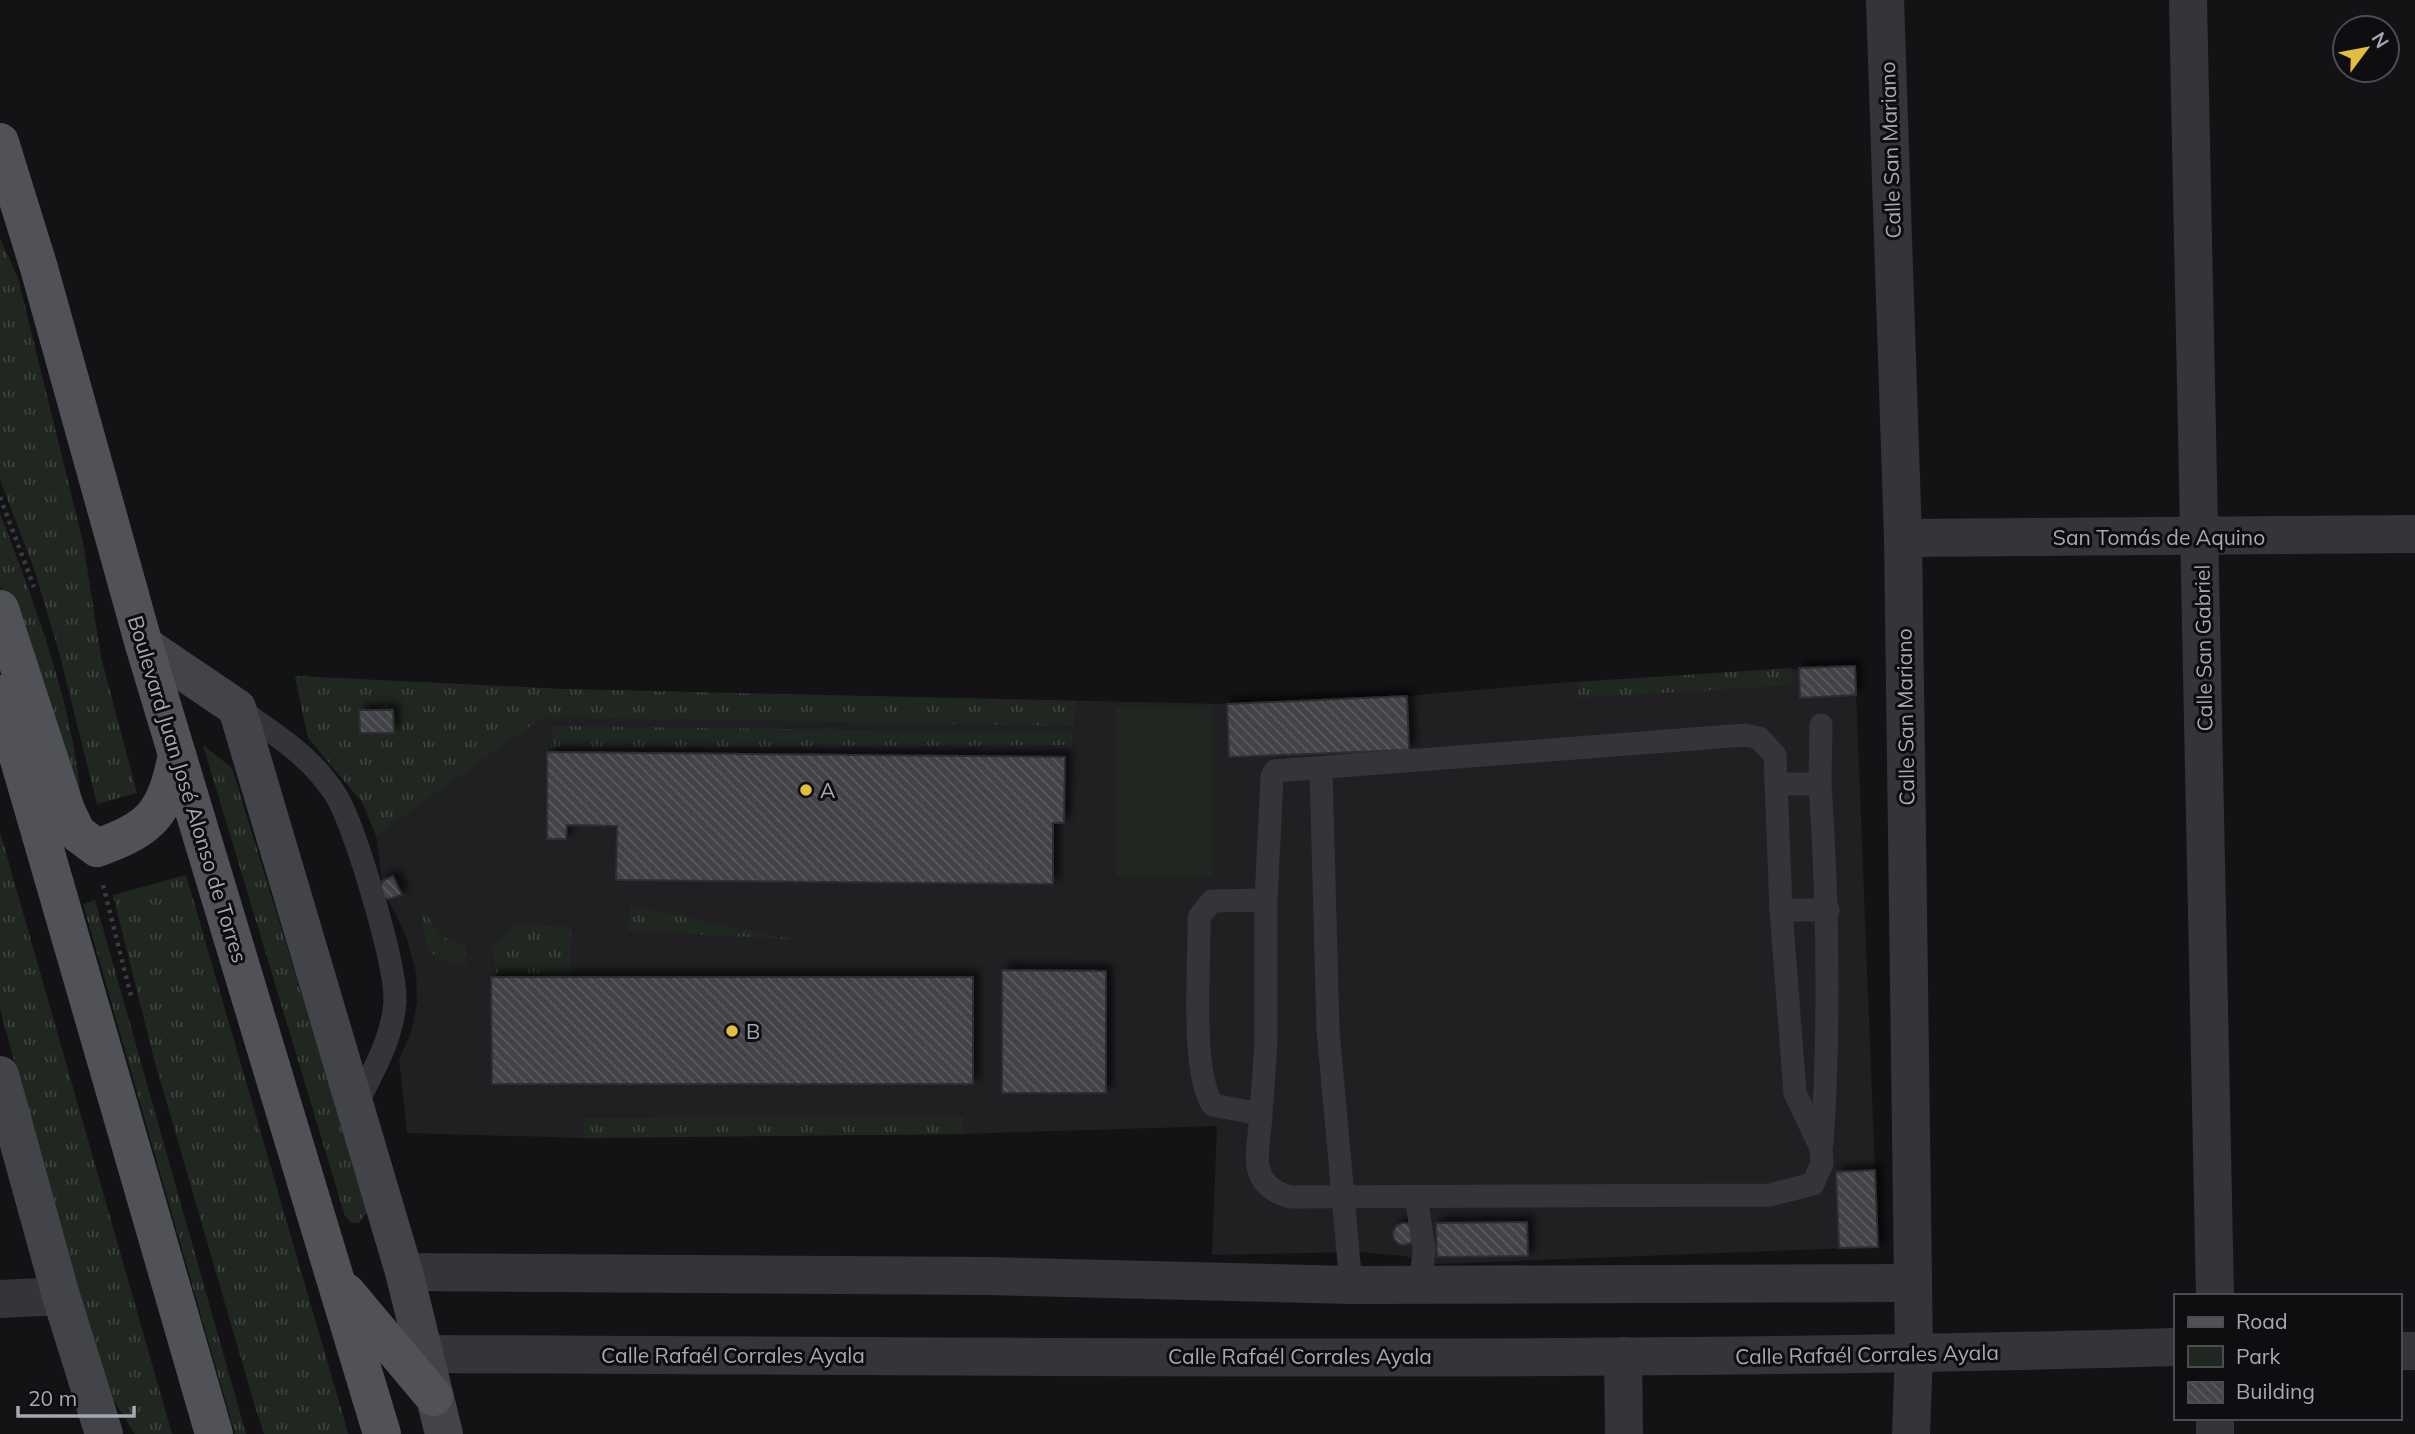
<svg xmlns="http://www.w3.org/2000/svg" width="2415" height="1434" font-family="Mulish,sans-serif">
	<defs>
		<pattern id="grass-tufts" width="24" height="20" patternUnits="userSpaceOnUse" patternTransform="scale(1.75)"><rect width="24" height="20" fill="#202721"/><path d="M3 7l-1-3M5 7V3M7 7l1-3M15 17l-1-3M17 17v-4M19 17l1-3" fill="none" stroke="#3d443f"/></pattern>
		<pattern id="building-back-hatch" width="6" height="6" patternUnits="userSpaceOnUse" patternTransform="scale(1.75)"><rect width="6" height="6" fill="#434348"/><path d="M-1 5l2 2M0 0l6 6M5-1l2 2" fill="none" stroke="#5b5b60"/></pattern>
		<filter id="shadow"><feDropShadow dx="6" dy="-6" stdDeviation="3.5" flood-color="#0009"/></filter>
	</defs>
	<rect width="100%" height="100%" fill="#131315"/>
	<polygon fill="#201f22" points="1855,666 1878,1247 1435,1264 1405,1256 1359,1252 1212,1255 1217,1126 961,1134 584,1138 407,1133 399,1059 411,1033 417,1002 416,973 406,936 392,907 388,899 379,896 382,881 376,835 362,802 308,738 295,676 563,689 1227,704 1406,696 1569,682"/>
	<g fill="url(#grass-tufts)">
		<polygon points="0,238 18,278 83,542 101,657 137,793 97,804 59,652 34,569 0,480"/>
		<path d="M0,513C32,596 73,705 80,793L59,763L0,585Z"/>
		<polygon points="1792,668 1793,685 1579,698 1578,682"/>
		<polygon points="295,676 563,689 1076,701 1074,726 543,717 376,835 362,802 308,738"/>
		<polygon points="552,726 1072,733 1072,745 551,748"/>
		<polygon points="203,745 232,768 368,1210 359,1223 351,1223 345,1216"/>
		<polygon points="0,832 172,1434 135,1434 102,1382 0,1009"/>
		<polygon points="186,875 344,1419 348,1434 264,1434 254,1403 154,1059 113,895"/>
		<polygon points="95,900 246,1434 235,1434 83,904"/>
		<path d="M419,906C435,923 439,943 465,944L466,965C421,960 427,944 419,906Z"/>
		<polygon points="630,906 791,939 628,931"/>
		<polygon points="512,924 571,927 570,975 496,973 492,945 501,939"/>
		<polygon points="964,1117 961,1134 584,1138 584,1118"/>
	</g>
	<polygon fill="#202721" points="1212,706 1213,876 1116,876 1115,707"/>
	<g fill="url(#building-back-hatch)" stroke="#2e2d31" stroke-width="2" filter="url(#shadow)">
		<polygon points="1855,666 1856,695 1800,698 1799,668"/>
		<polygon points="1407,696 1409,750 1229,757 1227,704"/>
		<polygon points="359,710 393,710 394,733 360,733"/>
		<polygon points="547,752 1065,757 1064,823 1053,823 1053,884 616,880 617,826 567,825 566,839 547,839"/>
		<polygon points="393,876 402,895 388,899 379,896 382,881"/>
		<polygon points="1002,970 1106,971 1106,1093 1002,1093"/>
		<polygon points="491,977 973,977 973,1084 492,1084"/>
		<polygon points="1875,1170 1878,1247 1839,1248 1836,1172"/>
		<polygon points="1527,1222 1528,1256 1437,1257 1436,1223"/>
		<circle cx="1404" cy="1234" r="11"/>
	</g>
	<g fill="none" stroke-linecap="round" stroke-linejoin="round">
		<g stroke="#3b3c40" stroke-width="4.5" stroke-dasharray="3.5 5" stroke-linecap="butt">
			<polyline points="0,497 34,587"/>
			<polyline points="103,885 131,996"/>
		</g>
		<g stroke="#353539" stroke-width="23">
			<path d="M238,708C267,729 298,748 321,775C326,782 333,789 337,797C356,830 396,964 395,1001C393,1038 372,1073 356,1105"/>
			<polyline points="1321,770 1328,1030 1351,1285"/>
			<polyline points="1778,784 1820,784 1821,725"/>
			<path d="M1820,784C1828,904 1830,1024 1822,1144"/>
			<polyline points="1781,910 1828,910"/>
			<path d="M1261,1114C1259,1152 1245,1184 1290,1197L1770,1195L1813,1184L1822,1163L1821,1148L1795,1093L1781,910L1775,755L1759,738L1745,735L1275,771L1272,777L1266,900V1043L1261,1114L1213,1105C1190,1073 1200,960 1199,917L1212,901L1266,900"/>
			<polyline points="1416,1196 1424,1249 1421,1283"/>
		</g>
		<g stroke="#353539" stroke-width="38">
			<polyline points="1885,0 1903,538 1914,1355 1911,1434"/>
			<polyline points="2188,0 2215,1296"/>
			<polyline points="1903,538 2415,534"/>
			<polyline points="404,1272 988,1276 1351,1285 1911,1283"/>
			<polyline points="0,1299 61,1296"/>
			<polyline points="2399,1351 2415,1351"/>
			<path d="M424,1354C1008,1356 1592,1364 2175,1347"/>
			<polyline points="1623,1356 1624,1434"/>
			<polyline points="2215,1434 2215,1418"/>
		</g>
		<g stroke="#434449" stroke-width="38">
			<polyline points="144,645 237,708 404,1272 444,1434"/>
			<polyline points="0,1075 61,1296 104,1434"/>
		</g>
		<g stroke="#515258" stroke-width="38">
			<polyline points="0,142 39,268 144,645 382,1434"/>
			<path d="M0,609L66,810L77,833L97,848C153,828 165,813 177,755"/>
			<polyline points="0,694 214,1434"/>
			<polyline points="346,1292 434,1397"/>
		</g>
	</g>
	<g fill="#e3bd3d" stroke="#0e0e10" stroke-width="2.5">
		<circle cx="806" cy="790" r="7"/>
		<circle cx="732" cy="1031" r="7"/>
	</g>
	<g text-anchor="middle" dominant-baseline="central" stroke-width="6" stroke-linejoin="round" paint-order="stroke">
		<g font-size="21" fill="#a6a9b4" stroke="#0e0e10">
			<text transform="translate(1890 150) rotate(-92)">Calle San Mariano</text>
			<text x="2159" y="537">San Tomás de Aquino</text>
			<text transform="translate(2203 648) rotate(-91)">Calle San Gabriel</text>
			<text transform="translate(1905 717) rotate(-91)">Calle San Mariano</text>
			<text transform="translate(188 789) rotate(73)">Boulevard Juan José Alonso de Torres</text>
			<text transform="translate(1867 1354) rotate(-1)">Calle Rafaél Corrales Ayala</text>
			<text x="733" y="1355">Calle Rafaél Corrales Ayala</text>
			<text x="1300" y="1356">Calle Rafaél Corrales Ayala</text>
		</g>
		<g font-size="21" fill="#a6a9b4" stroke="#0e0e10" text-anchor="start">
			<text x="820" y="790">A</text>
			<text x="746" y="1031">B</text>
		</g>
	</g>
	<rect x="2174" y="1294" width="228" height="126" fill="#0e0e10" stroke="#4b4c52" stroke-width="2"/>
	<rect x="2188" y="1317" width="35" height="10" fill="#515258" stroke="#4b4c52" stroke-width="2"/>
	<text x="2236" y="1329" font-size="21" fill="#a6a9b4">Road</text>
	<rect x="2188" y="1346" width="35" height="21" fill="#202721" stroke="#4b4c52" stroke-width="2"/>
	<text x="2236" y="1364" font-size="21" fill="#a6a9b4">Park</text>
	<rect x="2188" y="1382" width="35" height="21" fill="url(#building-back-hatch)" stroke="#4b4c52" stroke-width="2"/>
	<text x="2236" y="1399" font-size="21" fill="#a6a9b4">Building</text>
	<g transform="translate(2366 49) rotate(58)"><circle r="33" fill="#0e0e10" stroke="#4b4c52" stroke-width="2"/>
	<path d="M0-5L12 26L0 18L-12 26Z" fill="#e3bd3d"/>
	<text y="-10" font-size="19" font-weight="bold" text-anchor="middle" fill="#a6a9b4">N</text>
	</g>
	<path d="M18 1406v10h116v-10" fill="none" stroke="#a6a9b4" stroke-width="3.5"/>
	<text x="28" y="1406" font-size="21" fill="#a6a9b4" stroke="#0e0e10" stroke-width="5" paint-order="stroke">20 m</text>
</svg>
